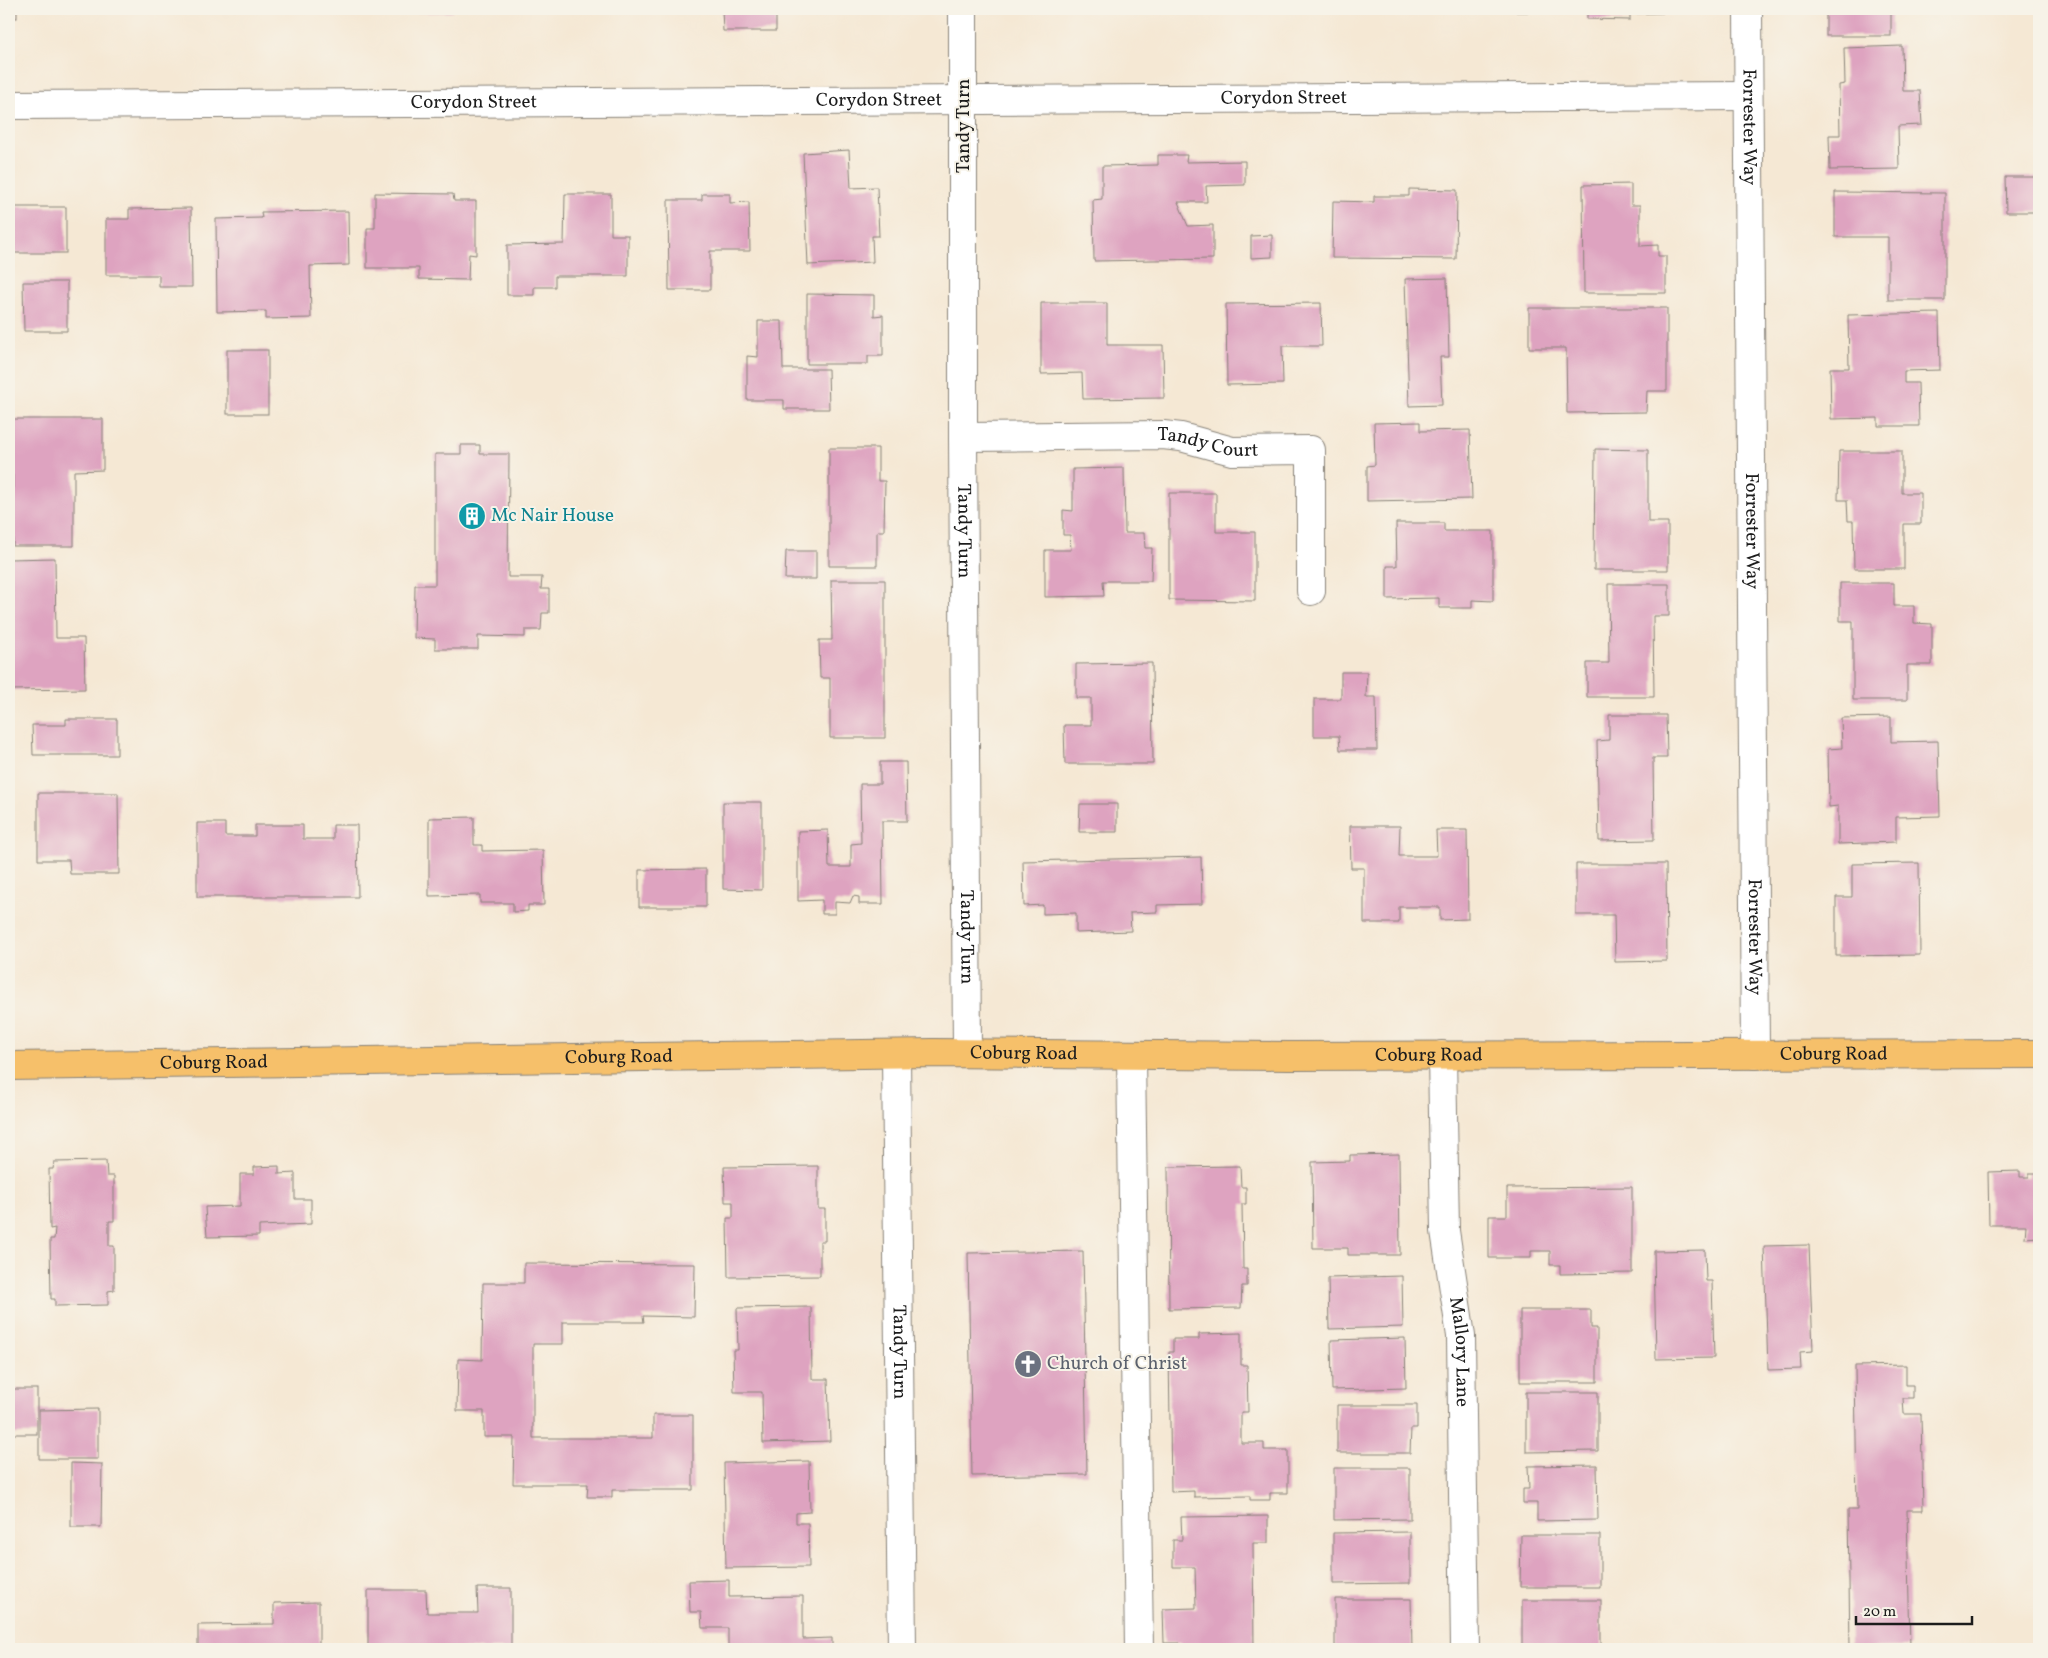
<svg xmlns="http://www.w3.org/2000/svg" width="2048" height="1658" font-family="Vollkorn,serif">
	<rect width="100%" height="100%" fill="#f7f3e8"/>
	<filter id="ink" filterUnits="userSpaceOnUse"><feTurbulence type="fractalNoise" baseFrequency=".02" numOctaves="2"/><feDisplacementMap in="SourceGraphic" scale="10" xChannelSelector="R" yChannelSelector="G"/><feConvolveMatrix kernelMatrix="1 2 1 2 8 2 1 2 1" color-interpolation-filters="sRGB"/></filter>
	<filter id="wash" filterUnits="userSpaceOnUse"><feTurbulence type="fractalNoise" baseFrequency=".0096" numOctaves="4" result="noise"/><feDisplacementMap in="SourceGraphic" scale="20" xChannelSelector="R" yChannelSelector="G"/><feGaussianBlur stdDeviation="1.12" result="paint"/><feColorMatrix in="noise" values="0 0 0 0 0 0 0 0 0 0 0 0 0 0 0 0 0 1.4 0 .05"/><feComposite in="paint" operator="in"/></filter>
	<g filter="url(#wash)">
		<rect width="100%" height="100%" fill="#f5e8d4"/>
		<g id="blocks">
			<g fill="#dea3c0">
				<rect x="9" y="9" width="8" height="9"/>
				<polygon points="399,9 451,9 452,12 399,13"/>
				<polygon points="722,9 776,9 776,31 723,31"/>
				<polygon points="1516,9 1662,9 1663,13 1630,14 1630,20 1587,19 1587,12 1516,12"/>
				<rect x="1826" y="9" width="65" height="27"/>
				<polygon points="1902,46 1903,91 1920,91 1922,125 1898,126 1899,169 1830,170 1829,135 1840,135 1839,85 1845,84 1844,48"/>
				<polygon points="849,150 851,188 877,187 879,236 872,236 873,262 808,265 803,153"/>
				<polygon points="1158,155 1187,155 1186,162 1245,161 1245,185 1206,186 1207,202 1178,202 1188,226 1213,225 1213,259 1094,261 1093,200 1102,199 1102,166 1158,165"/>
				<polygon points="2005,177 2039,177 2039,212 2006,212"/>
				<polygon points="1631,184 1631,205 1640,205 1640,246 1658,245 1658,256 1666,256 1666,293 1584,293 1583,185"/>
				<polygon points="1409,189 1457,190 1456,259 1332,258 1333,201 1374,202 1374,196 1409,196"/>
				<polygon points="1835,192 1945,193 1945,300 1888,300 1888,237 1835,237"/>
				<polygon points="375,193 453,194 454,201 476,201 476,255 469,254 468,280 419,279 419,268 367,268 367,228 375,228"/>
				<polygon points="565,194 611,194 611,235 628,235 628,276 555,276 555,287 534,287 534,295 507,295 507,245 564,244"/>
				<polygon points="702,194 730,194 730,203 749,202 750,251 710,251 710,290 669,290 668,200 702,200"/>
				<rect x="9" y="207" width="57" height="46"/>
				<polygon points="191,208 192,287 159,287 159,275 106,275 106,219 129,219 129,209"/>
				<polygon points="348,211 349,265 310,266 311,318 266,319 266,311 217,312 216,219 262,218 261,212"/>
				<polygon points="1272,235 1272,257 1251,258 1251,236"/>
				<polygon points="1447,278 1449,357 1440,357 1442,405 1409,406 1405,279"/>
				<polygon points="23,282 67,282 67,331 24,331"/>
				<polygon points="807,294 874,295 874,316 883,315 883,356 868,356 868,364 807,364"/>
				<polygon points="1041,303 1107,303 1107,345 1163,345 1164,398 1083,399 1082,373 1041,374"/>
				<polygon points="1321,303 1322,346 1282,346 1283,384 1227,385 1226,304"/>
				<polygon points="1529,308 1667,308 1667,391 1647,391 1646,412 1567,413 1566,348 1529,348"/>
				<polygon points="1939,313 1940,370 1904,371 1904,383 1918,383 1919,426 1878,426 1878,418 1831,419 1830,368 1849,368 1848,315"/>
				<polygon points="758,321 782,321 783,369 828,369 829,409 784,409 784,400 747,400 747,356 758,357"/>
				<rect x="227" y="350" width="41" height="64"/>
				<polygon points="9,419 103,419 103,470 74,471 74,546 13,546 13,475 9,475"/>
				<polygon points="1420,422 1420,431 1470,430 1472,499 1367,501 1367,466 1375,465 1374,423"/>
				<polygon points="461,445 480,445 480,454 509,454 508,577 542,577 541,589 549,589 549,613 542,613 541,630 525,630 525,637 478,636 478,649 435,649 435,639 414,638 415,585 435,585 435,454 461,454"/>
				<polygon points="829,448 878,448 878,481 885,481 884,531 877,531 877,566 829,566"/>
				<polygon points="1595,449 1648,450 1648,522 1668,522 1668,570 1594,570"/>
				<polygon points="1839,451 1902,451 1902,493 1921,493 1921,524 1904,524 1904,569 1854,569 1853,521 1848,521 1847,500 1838,500"/>
				<polygon points="1124,468 1125,533 1144,533 1145,548 1152,548 1151,581 1103,581 1104,596 1045,597 1045,550 1071,550 1070,535 1063,535 1063,510 1073,511 1073,469"/>
				<polygon points="1169,493 1216,493 1216,532 1255,532 1255,601 1169,600"/>
				<polygon points="1396,523 1444,523 1444,531 1493,531 1493,601 1472,600 1472,608 1439,608 1439,598 1387,599 1387,566 1397,566"/>
				<polygon points="786,551 816,551 816,579 785,579"/>
				<polygon points="55,558 56,638 84,638 85,689 9,690 9,559"/>
				<polygon points="831,580 885,580 885,738 830,738 830,678 820,678 819,640 832,640"/>
				<polygon points="1840,583 1894,583 1894,606 1914,606 1914,623 1932,624 1932,665 1907,665 1907,700 1853,700 1853,621 1840,621"/>
				<polygon points="1608,584 1669,584 1669,616 1653,616 1654,697 1587,697 1587,663 1609,663"/>
				<polygon points="1152,663 1153,764 1065,764 1064,725 1091,725 1091,698 1076,698 1076,664"/>
				<polygon points="1341,672 1367,672 1366,697 1376,697 1377,750 1340,750 1339,736 1314,736 1314,699 1341,699"/>
				<polygon points="1609,715 1666,715 1667,758 1653,758 1654,840 1599,841 1597,741 1609,740"/>
				<polygon points="1891,717 1891,742 1938,741 1940,816 1896,817 1896,842 1838,844 1838,806 1829,807 1828,749 1842,748 1841,718"/>
				<polygon points="66,719 117,719 117,755 33,755 32,725 66,725"/>
				<polygon points="880,762 906,762 907,821 882,821 883,904 859,904 859,897 853,896 850,903 835,902 835,914 822,914 822,900 798,901 798,831 828,830 829,867 851,867 851,844 861,843 860,784 880,784"/>
				<polygon points="38,793 118,793 119,874 70,874 69,860 38,860"/>
				<polygon points="723,802 762,802 762,890 723,889"/>
				<polygon points="1080,804 1117,804 1117,832 1079,832"/>
				<polygon points="474,817 474,845 482,845 482,851 543,850 544,905 528,905 528,911 513,912 513,903 480,903 480,895 429,896 429,818"/>
				<polygon points="197,823 225,823 225,836 255,836 255,825 303,825 303,839 333,839 333,825 357,825 358,897 197,897"/>
				<polygon points="1350,826 1400,826 1399,856 1437,856 1436,830 1467,830 1468,919 1440,920 1440,907 1399,907 1399,923 1364,923 1364,868 1351,868"/>
				<polygon points="1201,857 1202,904 1157,905 1157,912 1130,913 1131,931 1076,933 1076,913 1043,914 1043,905 1024,906 1023,861"/>
				<polygon points="1919,863 1920,955 1836,956 1836,897 1852,897 1852,864"/>
				<polygon points="1576,864 1666,864 1667,961 1615,962 1614,915 1576,915"/>
				<polygon points="706,869 706,907 639,907 639,870"/>
				<polygon points="1399,1154 1400,1255 1348,1255 1348,1248 1313,1248 1312,1162 1350,1161 1350,1155"/>
				<polygon points="106,1161 107,1176 114,1176 114,1221 109,1221 109,1246 114,1246 114,1290 108,1291 108,1305 55,1306 55,1299 51,1299 50,1239 54,1239 55,1228 50,1229 49,1169 53,1169 54,1162"/>
				<polygon points="279,1166 279,1174 295,1173 295,1199 311,1199 311,1224 259,1226 259,1236 207,1237 205,1207 240,1206 240,1174 254,1174 254,1167"/>
				<polygon points="818,1166 818,1209 825,1209 825,1241 820,1241 820,1276 728,1277 727,1218 733,1218 733,1202 725,1202 724,1167"/>
				<polygon points="1240,1166 1241,1187 1246,1187 1246,1204 1242,1204 1243,1269 1247,1269 1247,1286 1242,1286 1241,1308 1169,1309 1168,1167"/>
				<polygon points="2020,1171 2020,1177 2029,1177 2029,1173 2039,1173 2039,1237 2025,1238 2026,1225 1989,1225 1988,1172"/>
				<polygon points="1632,1187 1632,1273 1560,1274 1560,1265 1550,1265 1550,1251 1531,1251 1531,1258 1489,1258 1489,1216 1507,1216 1507,1188"/>
				<polygon points="1809,1245 1813,1351 1800,1352 1801,1369 1768,1370 1764,1246"/>
				<polygon points="1705,1250 1706,1281 1712,1281 1714,1358 1656,1359 1654,1251"/>
				<polygon points="1083,1251 1087,1474 972,1476 968,1253"/>
				<polygon points="524,1263 695,1264 694,1317 643,1316 644,1322 563,1322 563,1344 533,1344 533,1438 653,1438 653,1415 693,1415 693,1490 612,1490 612,1497 587,1497 588,1484 513,1484 514,1437 484,1437 484,1411 457,1411 458,1359 482,1360 483,1283 524,1283"/>
				<polygon points="1402,1276 1403,1327 1329,1329 1328,1278"/>
				<polygon points="811,1307 812,1379 828,1379 830,1441 763,1443 762,1392 734,1392 733,1350 738,1350 737,1308"/>
				<polygon points="1520,1310 1591,1310 1591,1328 1597,1328 1597,1382 1520,1382"/>
				<polygon points="1241,1333 1241,1365 1247,1365 1248,1412 1241,1412 1241,1443 1264,1443 1264,1450 1288,1450 1288,1493 1270,1493 1270,1500 1250,1500 1250,1496 1194,1497 1194,1491 1171,1492 1169,1352 1173,1352 1173,1339 1199,1339 1199,1334"/>
				<polygon points="1405,1338 1406,1388 1332,1390 1331,1340"/>
				<polygon points="1906,1365 1906,1385 1913,1385 1913,1398 1903,1398 1904,1414 1921,1414 1923,1510 1907,1510 1910,1647 1850,1648 1848,1510 1857,1510 1855,1366"/>
				<rect x="9" y="1389" width="28" height="45"/>
				<polygon points="1526,1392 1598,1392 1598,1451 1526,1452"/>
				<polygon points="1337,1405 1417,1405 1417,1428 1411,1428 1410,1453 1337,1453"/>
				<polygon points="98,1409 98,1459 39,1459 39,1410"/>
				<polygon points="809,1461 810,1512 796,1513 796,1523 808,1523 809,1567 726,1568 724,1463"/>
				<polygon points="71,1463 102,1464 101,1527 71,1527"/>
				<polygon points="1597,1465 1598,1520 1537,1521 1537,1503 1523,1503 1523,1489 1529,1489 1528,1466"/>
				<polygon points="1334,1468 1410,1468 1410,1519 1334,1520"/>
				<polygon points="1268,1516 1268,1543 1253,1543 1254,1649 1180,1649 1180,1643 1164,1643 1163,1609 1196,1608 1195,1567 1173,1567 1173,1540 1182,1540 1181,1517"/>
				<polygon points="1410,1532 1410,1583 1333,1584 1333,1533"/>
				<polygon points="1521,1535 1600,1535 1600,1587 1520,1587"/>
				<polygon points="729,1580 729,1597 803,1596 803,1639 832,1638 832,1649 728,1649 728,1628 702,1628 701,1612 690,1612 689,1581"/>
				<polygon points="477,1588 511,1588 511,1649 368,1649 368,1590 426,1590 427,1613 478,1613"/>
				<polygon points="1335,1599 1411,1599 1412,1649 1335,1649"/>
				<rect x="1522" y="1600" width="79" height="49"/>
				<polygon points="319,1602 319,1649 198,1649 198,1625 274,1624 274,1603"/>
			</g>
		</g>
	</g>
	<g filter="url(#ink)">
		<use href="#blocks" fill-opacity="0" stroke="#888278" stroke-width="1"/>
		<g fill="none" stroke-linecap="round" stroke-linejoin="round">
			<g stroke="#888278" stroke-width="30">
				<g id="minor">
					<path id="s1" d="M963,9V437L967,1053"/>
					<path id="s2" d="M1748,9L1755,1055"/>
					<path id="s3" d="M9,105L1748,96"/>
					<path id="s4" d="M963,437L1163,435L1181,437L1232,451L1311,450V591"/>
					<path id="s5" d="M896,1054L902,1649"/>
					<polyline points="1131,1055 1139,1649"/>
					<path id="s6" d="M1442,1055L1445,1231L1461,1336L1465,1649"/>
				</g>
			</g>
			<g stroke="#888278" stroke-width="30">
				<g id="major">
					<path id="s7" d="M9,1066L933,1053L1290,1056L2039,1054"/>
				</g>
			</g>
			<use href="#minor" stroke="#fff" stroke-width="28"/>
			<use href="#major" stroke="#f6c06b" stroke-width="28"/>
		</g>
	</g>
	<defs>
		<g id="building-disc" transform="scale(1.4375)"><circle r="9.5" fill="#0f9aa8" stroke="#f7f3e8"/><path d="M-4-6H4V6H1V3H-1V6H-4ZM-2.5-4.3h1.7v1.8h-1.7ZM.8-4.3h1.7v1.8H.8ZM-2.5-1h1.7V.8h-1.7ZM.8-1h1.7V.8H.8Z" fill="#fff"/></g>
		<g id="church-disc" transform="scale(1.4375)"><circle r="9.5" fill="#6b7280" stroke="#f7f3e8"/><path d="M-1.2-6h2.4v3.5h3.3v2.4h-3.3V6h-2.4V-.1h-3.3v-2.4h3.3Z" fill="#fff"/></g>
	</defs>
	<g fill-rule="evenodd">
		<use href="#building-disc" x="472" y="516"/>
		<use href="#church-disc" x="1028" y="1364"/>
	</g>
	<g text-anchor="middle" dominant-baseline="central" stroke-width="4" stroke-linejoin="round" paint-order="stroke">
		<g font-size="19" fill="#1c1c1c" stroke="#f7f3e8">
			<text stroke="none"><textPath href="#s3" startOffset="1275">Corydon Street</textPath></text>
			<text stroke="none"><textPath href="#s3" startOffset="870">Corydon Street</textPath></text>
			<text stroke="none"><textPath href="#s3" startOffset="465">Corydon Street</textPath></text>
			<text transform="translate(964 126) rotate(-90)">Tandy Turn</text>
			<text stroke="none"><textPath href="#s2" startOffset="118">Forrester Way</textPath></text>
			<text stroke="none"><textPath href="#s4" startOffset="246">Tandy Court</textPath></text>
			<text stroke="none"><textPath href="#s1" startOffset="522">Tandy Turn</textPath></text>
			<text stroke="none"><textPath href="#s2" startOffset="522">Forrester Way</textPath></text>
			<text stroke="none"><textPath href="#s1" startOffset="928">Tandy Turn</textPath></text>
			<text stroke="none"><textPath href="#s2" startOffset="928">Forrester Way</textPath></text>
			<text stroke="none"><textPath href="#s7" startOffset="1015">Coburg Road</textPath></text>
			<text stroke="none"><textPath href="#s7" startOffset="1420">Coburg Road</textPath></text>
			<text stroke="none"><textPath href="#s7" startOffset="1825">Coburg Road</textPath></text>
			<text stroke="none"><textPath href="#s7" startOffset="610">Coburg Road</textPath></text>
			<text stroke="none"><textPath href="#s7" startOffset="205">Coburg Road</textPath></text>
			<text stroke="none"><textPath href="#s5" startOffset="298">Tandy Turn</textPath></text>
			<text stroke="none"><textPath href="#s6" startOffset="298">Mallory Lane</textPath></text>
		</g>
		<g font-size="19" fill="#0d838f" stroke="#f7f3e8" text-anchor="start">
			<text x="491" y="516">Mc Nair House</text>
		</g>
		<g font-size="19" fill="#5b616d" stroke="#f7f3e8" text-anchor="start">
			<text x="1047" y="1364">Church of Christ</text>
		</g>
	</g>
	<rect width="2048" height="1658" fill="none" stroke="#f7f3e8" stroke-width="30"/>
	<path d="M1856 1616v8h116v-8" fill="none" stroke="#1c1c1c" stroke-width="2.5"/>
	<text x="1863" y="1616" font-size="15" fill="#1c1c1c" stroke="#f7f3e8" stroke-width="4" paint-order="stroke">20 m</text>
</svg>
